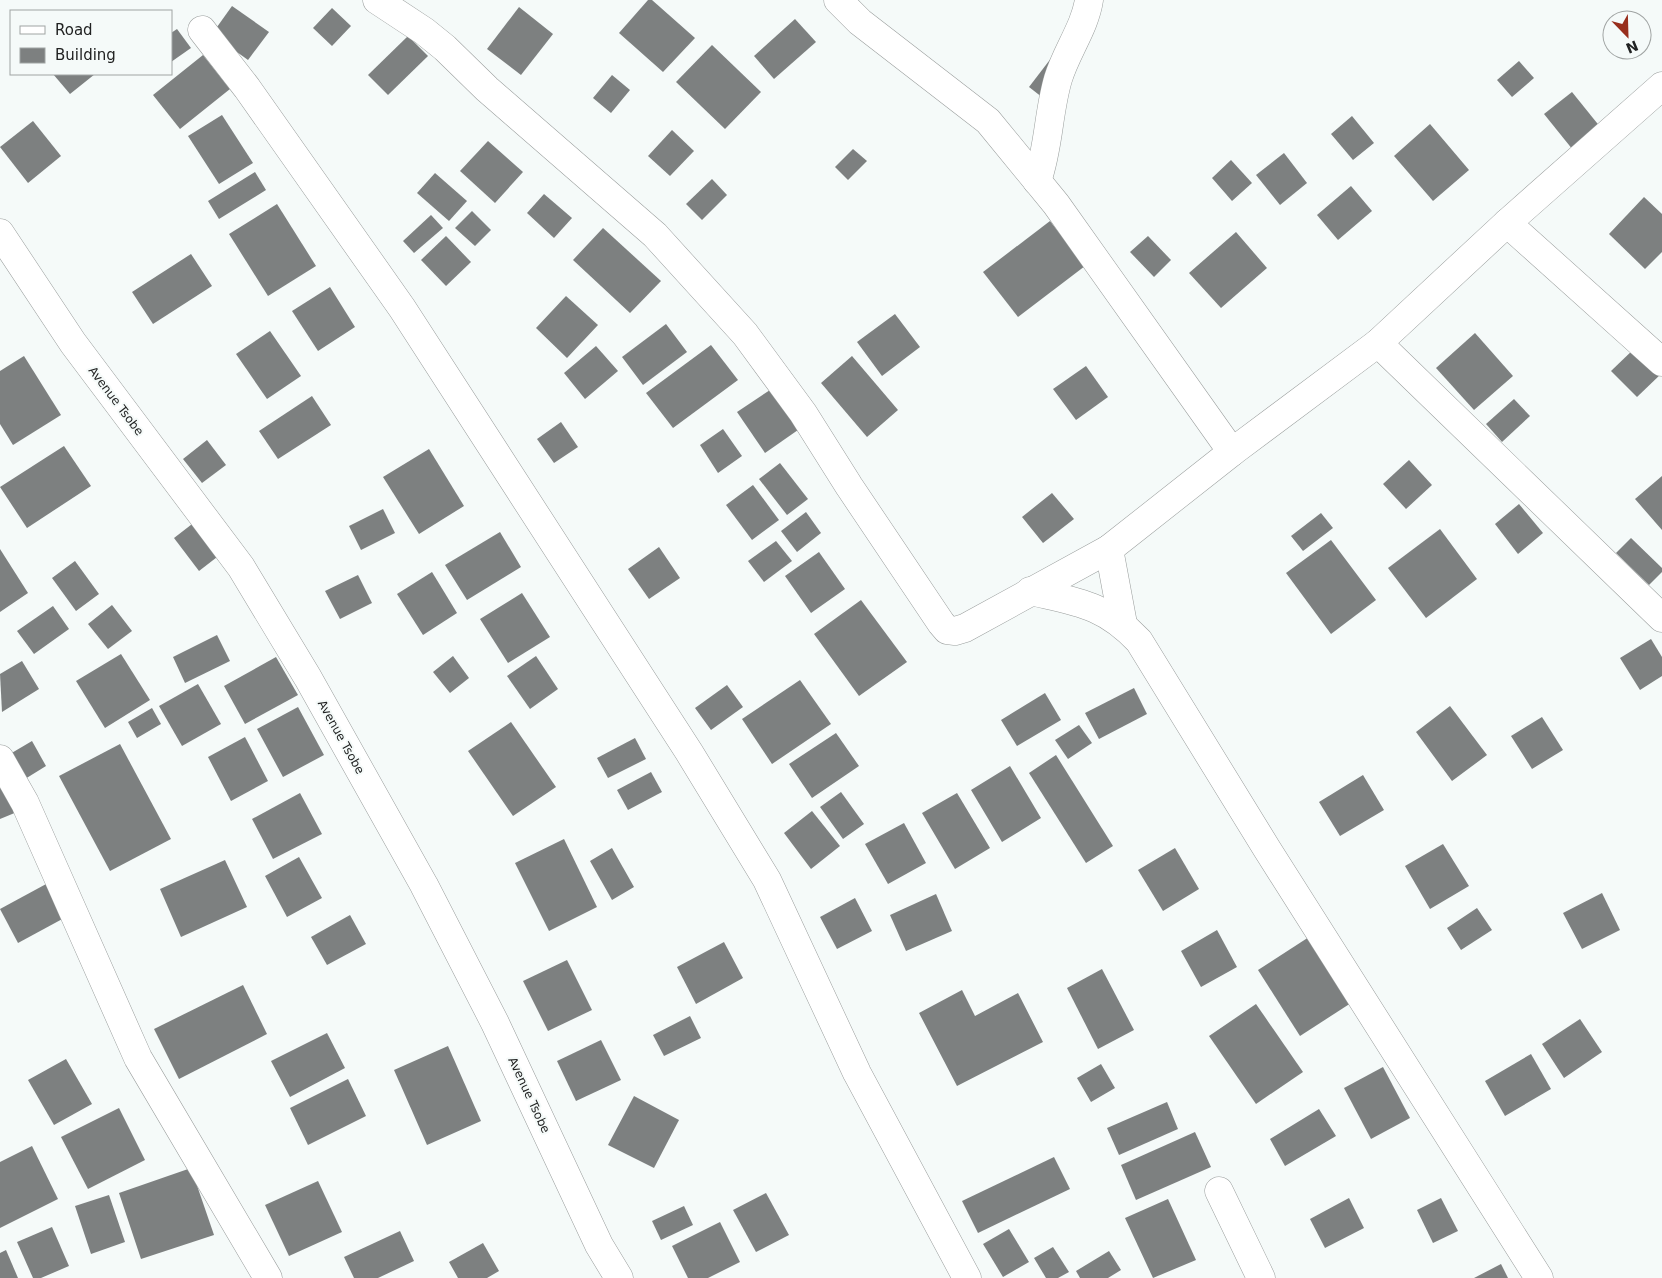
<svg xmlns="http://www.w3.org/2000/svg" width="1662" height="1278" font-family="'DejaVu Sans',sans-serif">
	<rect width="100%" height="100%" fill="#f5faf9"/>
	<g fill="#7d8080">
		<polygon points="648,0 652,0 695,38 663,72 619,33"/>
		<polygon points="232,6 269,32 248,60 212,34"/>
		<polygon points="519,7 553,34 521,75 487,49"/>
		<polygon points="332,8 351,26 332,46 313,28"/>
		<polygon points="795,19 816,42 774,79 754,56"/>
		<polygon points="177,29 191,48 171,62 171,33"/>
		<polygon points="408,36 428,56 388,95 368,75"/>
		<polygon points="712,45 761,92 725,129 676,82"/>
		<polygon points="203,55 230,89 180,129 153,95"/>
		<polygon points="1052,57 1047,101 1029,87"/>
		<polygon points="1519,61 1534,78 1512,97 1497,80"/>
		<polygon points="53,74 95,74 70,94"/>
		<polygon points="612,75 630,90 611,113 593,98"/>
		<polygon points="1572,92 1601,128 1573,150 1544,114"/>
		<polygon points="222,115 253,163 219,184 188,136"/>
		<polygon points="1352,116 1374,143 1353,160 1331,134"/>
		<polygon points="33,121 61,156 28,183 0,147"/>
		<polygon points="1430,124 1469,170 1433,201 1394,156"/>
		<polygon points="672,130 694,151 670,176 648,156"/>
		<polygon points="488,141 523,172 495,203 460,171"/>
		<polygon points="853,149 867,161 848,180 835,167"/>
		<polygon points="1284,153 1307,183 1280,205 1256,175"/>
		<polygon points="1231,160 1252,183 1232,201 1212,178"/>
		<polygon points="255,172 266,190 219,219 208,201"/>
		<polygon points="435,173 467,201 449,221 417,193"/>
		<polygon points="712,179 727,195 702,220 686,204"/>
		<polygon points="1351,186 1372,211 1338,240 1317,215"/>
		<polygon points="544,194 572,218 554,238 527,213"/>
		<polygon points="1644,197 1662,214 1662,252 1645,269 1609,234"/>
		<polygon points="277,204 316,266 268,296 229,234"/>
		<polygon points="472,211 491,230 475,246 455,228"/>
		<polygon points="431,215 443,228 414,253 403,241"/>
		<polygon points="1050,221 1085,266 1018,317 983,272"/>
		<polygon points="603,228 661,281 630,313 573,260"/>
		<polygon points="1236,232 1267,268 1221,308 1189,273"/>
		<polygon points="446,236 471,262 446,286 421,260"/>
		<polygon points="1148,236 1171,260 1154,277 1130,252"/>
		<polygon points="191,254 212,286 153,324 132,292"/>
		<polygon points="330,287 355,327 318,351 292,311"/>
		<polygon points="566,296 598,325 567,358 536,328"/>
		<polygon points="895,314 920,347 882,376 857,342"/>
		<polygon points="666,324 687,352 643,385 622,357"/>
		<polygon points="270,331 301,376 267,399 236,354"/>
		<polygon points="1475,333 1513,376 1474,410 1436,368"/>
		<polygon points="711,345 738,380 673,428 646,393"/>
		<polygon points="596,346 618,371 585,399 564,373"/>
		<polygon points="1637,346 1662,373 1637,397 1611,371"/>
		<polygon points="24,356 61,415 13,445 0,424 0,371"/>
		<polygon points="852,356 898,410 867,437 821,383"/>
		<polygon points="1086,366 1108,397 1076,420 1053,389"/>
		<polygon points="770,390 798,430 765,453 737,412"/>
		<polygon points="312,396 331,425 278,459 259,431"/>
		<polygon points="1514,399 1530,416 1502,442 1486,424"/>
		<polygon points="561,422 578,447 554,463 537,439"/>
		<polygon points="723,429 742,456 718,473 700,445"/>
		<polygon points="207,440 226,465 202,483 183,459"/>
		<polygon points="64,446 91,486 27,528 0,487"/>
		<polygon points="429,449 464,506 419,534 383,477"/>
		<polygon points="1409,460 1432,485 1406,509 1383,484"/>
		<polygon points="780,463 808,499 787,515 759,479"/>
		<polygon points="1662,476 1662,530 1635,499"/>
		<polygon points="753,485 779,520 752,540 726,505"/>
		<polygon points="1052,493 1074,519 1043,543 1022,517"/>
		<polygon points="1519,504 1543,533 1518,554 1495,524"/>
		<polygon points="383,509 395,533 361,550 349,526"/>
		<polygon points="806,512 821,533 797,552 781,531"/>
		<polygon points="1321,513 1333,528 1303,551 1291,536"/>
		<polygon points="196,521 221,554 199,571 174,538"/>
		<polygon points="1440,529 1477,579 1426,618 1388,568"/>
		<polygon points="500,532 521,567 467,600 445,565"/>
		<polygon points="1631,538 1662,568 1662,572 1649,585 1616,553"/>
		<polygon points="1331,540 1376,600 1331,634 1286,573"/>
		<polygon points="776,541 792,561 764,582 748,561"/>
		<polygon points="659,547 680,578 649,599 628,569"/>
		<polygon points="0,549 28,593 0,612"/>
		<polygon points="819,552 845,589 811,613 785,576"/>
		<polygon points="75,561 99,594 76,611 52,578"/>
		<polygon points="432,572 457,613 423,635 397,594"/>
		<polygon points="358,575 372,603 340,619 325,591"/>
		<polygon points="522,593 550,637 508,663 480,619"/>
		<polygon points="861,600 907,662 859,696 814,634"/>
		<polygon points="112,605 132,631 108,649 88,624"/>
		<polygon points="53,606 69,629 34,654 17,631"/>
		<polygon points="217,635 230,661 185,683 173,657"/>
		<polygon points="1651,639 1662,657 1662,676 1640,690 1620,658"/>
		<polygon points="121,654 150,700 105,728 76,681"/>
		<polygon points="453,656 469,678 450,693 433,672"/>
		<polygon points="536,656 558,689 530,709 507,676"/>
		<polygon points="276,657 298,695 245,724 224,686"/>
		<polygon points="22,661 39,689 2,712 0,674"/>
		<polygon points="800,680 831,724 772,764 742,719"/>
		<polygon points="198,684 221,724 182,746 159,706"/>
		<polygon points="727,685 743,707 711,730 695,708"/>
		<polygon points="1134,688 1147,714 1099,739 1085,713"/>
		<polygon points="1045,693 1061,720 1017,746 1001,720"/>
		<polygon points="1450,706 1487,755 1452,781 1416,732"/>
		<polygon points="298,707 324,755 283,777 257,729"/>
		<polygon points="152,708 161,724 137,738 128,722"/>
		<polygon points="1542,717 1563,750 1532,769 1511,736"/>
		<polygon points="511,722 556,787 513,816 468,751"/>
		<polygon points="1079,725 1092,743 1068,759 1055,740"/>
		<polygon points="836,733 859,766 812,798 789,764"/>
		<polygon points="245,737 268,781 231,801 208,757"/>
		<polygon points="635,738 646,759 608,778 597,758"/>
		<polygon points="32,741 46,766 25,779 10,754"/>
		<polygon points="120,744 171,839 110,871 59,776"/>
		<polygon points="1056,755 1113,846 1086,863 1029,773"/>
		<polygon points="1010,766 1041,818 1002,842 971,790"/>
		<polygon points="0,769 17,812 0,819"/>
		<polygon points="651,772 662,792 628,810 617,790"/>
		<polygon points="1363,775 1384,810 1340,836 1319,802"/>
		<polygon points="841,792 864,824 843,839 820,807"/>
		<polygon points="300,793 322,834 273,859 252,819"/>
		<polygon points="957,793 990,848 955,869 922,813"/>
		<polygon points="812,811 840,846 811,869 784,833"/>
		<polygon points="904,823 926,863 888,884 865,844"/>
		<polygon points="564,839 597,907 549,931 515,863"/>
		<polygon points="1443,844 1469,886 1430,909 1405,866"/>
		<polygon points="612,848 634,887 612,900 590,861"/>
		<polygon points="1175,848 1199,889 1163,911 1138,870"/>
		<polygon points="299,857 322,898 287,917 265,876"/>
		<polygon points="225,860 247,907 181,937 160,889"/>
		<polygon points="48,883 66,917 18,943 0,909"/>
		<polygon points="1602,893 1620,930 1582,949 1563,913"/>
		<polygon points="936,894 952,931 906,951 890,915"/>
		<polygon points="855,898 872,931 837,949 820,917"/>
		<polygon points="1477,908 1492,930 1461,950 1447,928"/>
		<polygon points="350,915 366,944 327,965 311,937"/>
		<polygon points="1217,930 1237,967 1201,987 1181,951"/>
		<polygon points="1309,937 1351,1003 1300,1036 1258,970"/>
		<polygon points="724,942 743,978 696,1004 677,967"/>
		<polygon points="567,960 592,1010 548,1031 523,981"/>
		<polygon points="1102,969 1134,1030 1098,1049 1067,988"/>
		<polygon points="243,985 267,1034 179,1079 154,1029"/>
		<polygon points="962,990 975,1016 1018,993 1043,1042 957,1086 919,1013"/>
		<polygon points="1256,1004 1303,1072 1256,1104 1209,1036"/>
		<polygon points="690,1016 701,1038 664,1056 653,1035"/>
		<polygon points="1580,1019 1602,1052 1564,1078 1542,1044"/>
		<polygon points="327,1033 345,1068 290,1097 271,1061"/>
		<polygon points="601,1040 621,1080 576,1101 557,1061"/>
		<polygon points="448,1046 481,1121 427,1145 394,1070"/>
		<polygon points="1531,1054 1551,1089 1505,1116 1485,1081"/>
		<polygon points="66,1059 92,1104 54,1125 28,1080"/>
		<polygon points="1101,1064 1115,1088 1091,1102 1077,1078"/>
		<polygon points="1383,1067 1410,1118 1371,1139 1344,1088"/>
		<polygon points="348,1079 366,1116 308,1145 290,1108"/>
		<polygon points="634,1096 679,1120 654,1168 608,1145"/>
		<polygon points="1167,1102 1178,1129 1119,1155 1107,1128"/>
		<polygon points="119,1108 145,1160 88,1189 61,1137"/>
		<polygon points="1319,1109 1336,1136 1285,1166 1270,1139"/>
		<polygon points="1195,1132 1211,1167 1136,1200 1121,1165"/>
		<polygon points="32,1146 58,1199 0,1228 0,1162"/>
		<polygon points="1054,1157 1070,1189 978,1233 962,1201"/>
		<polygon points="191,1168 214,1235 141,1259 119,1193"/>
		<polygon points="318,1181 342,1232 289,1256 265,1205"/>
		<polygon points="766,1193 789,1235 756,1252 733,1210"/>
		<polygon points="109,1195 125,1242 91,1254 75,1206"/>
		<polygon points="1349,1198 1364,1228 1325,1248 1310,1219"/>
		<polygon points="1441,1198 1458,1231 1433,1243 1417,1210"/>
		<polygon points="1168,1199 1196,1260 1153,1278 1125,1218"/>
		<polygon points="684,1206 693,1225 661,1240 652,1221"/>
		<polygon points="720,1222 740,1262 708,1278 688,1278 672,1246"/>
		<polygon points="52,1227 69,1266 41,1278 33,1278 17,1242"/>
		<polygon points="1009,1229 1029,1262 1003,1277 983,1244"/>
		<polygon points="400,1231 414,1261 378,1278 354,1278 344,1257"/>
		<polygon points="483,1243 499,1271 487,1278 458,1278 449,1262"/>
		<polygon points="1053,1247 1069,1272 1058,1278 1046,1278 1034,1258"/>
		<polygon points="6,1250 18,1278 0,1278 0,1253"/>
		<polygon points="1109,1251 1121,1270 1108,1278 1080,1278 1076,1271"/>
		<polygon points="1501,1264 1508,1278 1474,1278"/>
	</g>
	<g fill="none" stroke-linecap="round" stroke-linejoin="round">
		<g stroke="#9a9e9d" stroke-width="29">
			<g id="street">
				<polyline points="377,0 424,31 445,48 487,89 655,235 745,334 803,413 849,486 941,623 947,630 955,631 965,628 1109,549 1232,452 1378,343 1507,223 1662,86"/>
				<polyline points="838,0 860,22 988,121 1056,204 1232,452"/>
				<polyline points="202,30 247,88 402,308 689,752 767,880 857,1073 967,1278"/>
				<path d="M1037,181C1049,148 1048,113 1058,79C1066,52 1085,27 1089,0"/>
				<polyline points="1507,223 1662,362"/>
				<polyline points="0,233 73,343 241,567 308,678 424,885 495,1023 599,1245 619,1278"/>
				<polyline points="1378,343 1662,618"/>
				<polyline points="1109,549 1123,624"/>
				<path d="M1030,591C1077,602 1104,604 1139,641L1267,849L1539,1278"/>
				<polyline points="0,759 25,803 138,1058 268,1278"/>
				<polyline points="1219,1191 1261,1278"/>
			</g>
		</g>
		<use href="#street" stroke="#fff" stroke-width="28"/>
	</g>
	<g text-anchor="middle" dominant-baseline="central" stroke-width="4" stroke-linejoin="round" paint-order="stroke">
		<g font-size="12" fill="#212222" stroke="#f5faf9">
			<text transform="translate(116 401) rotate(53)">Avenue Tsobe</text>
			<text transform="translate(341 737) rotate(61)">Avenue Tsobe</text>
			<text transform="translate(529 1095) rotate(65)">Avenue Tsobe</text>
		</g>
	</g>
	<rect x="10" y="10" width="162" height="65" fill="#f5faf9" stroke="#a0a4a3"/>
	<rect x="20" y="26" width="25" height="8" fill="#ffffff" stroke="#a0a4a3"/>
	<text x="55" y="35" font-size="15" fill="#212222">Road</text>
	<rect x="20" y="48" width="25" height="15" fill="#7d8080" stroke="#a0a4a3"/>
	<text x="55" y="60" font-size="15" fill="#212222">Building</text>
	<g transform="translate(1627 35) rotate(157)"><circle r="24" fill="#f5faf9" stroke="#a0a4a3"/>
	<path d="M0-4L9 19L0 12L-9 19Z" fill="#982e1c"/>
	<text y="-8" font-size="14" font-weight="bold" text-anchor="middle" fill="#212222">N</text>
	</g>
</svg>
